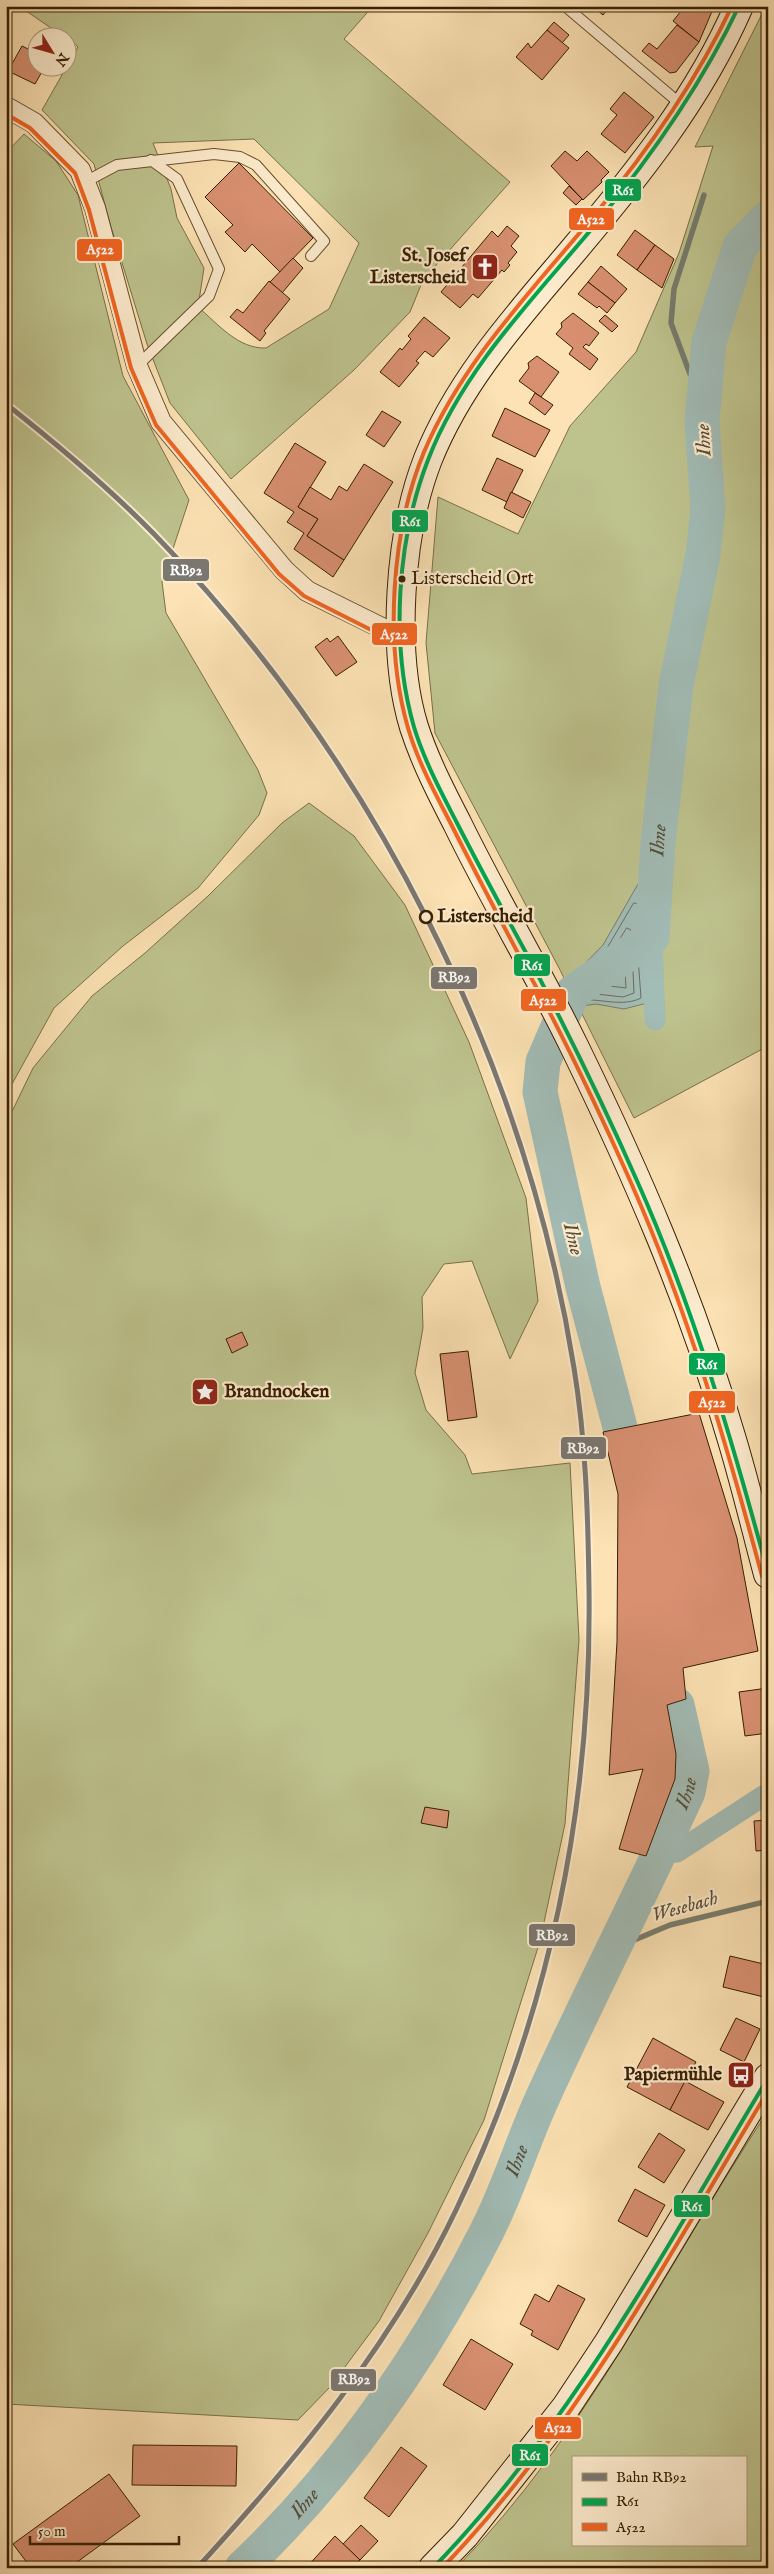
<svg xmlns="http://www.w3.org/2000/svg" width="774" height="2574" font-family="'IM FELL English',serif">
	<rect width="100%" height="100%" fill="#fce2b4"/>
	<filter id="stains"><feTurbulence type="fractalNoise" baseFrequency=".004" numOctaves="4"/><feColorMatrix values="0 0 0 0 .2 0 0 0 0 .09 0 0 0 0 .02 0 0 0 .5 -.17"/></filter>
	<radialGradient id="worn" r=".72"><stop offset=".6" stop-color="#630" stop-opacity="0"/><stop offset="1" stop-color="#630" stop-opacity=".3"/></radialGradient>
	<g fill="#bec38e" stroke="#7a7048" fill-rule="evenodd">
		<path d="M19,6H373L344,39L510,182L423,280L410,312L354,370L231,479L170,403L147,344L111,227L94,164L42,110L78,47L68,38L64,37ZM254,139L359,243L329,309L266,348C238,349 218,324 198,307L204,268L177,218L171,189L153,143Z"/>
		<polygon points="764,10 768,12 768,1046 634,1118 559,968 435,733 426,643 438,497 518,534 570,426 636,352 679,253 713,146 695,147"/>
		<polygon points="24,134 56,161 78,195 123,376 189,500 162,582 166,613 258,770 267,793 259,815 198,888 123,946 54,1008 6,1095 6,153"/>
		<polygon points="309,803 354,836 405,905 469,1042 526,1198 538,1301 510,1359 472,1261 444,1264 422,1297 423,1328 415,1373 426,1410 465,1455 472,1474 570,1463 579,1640 565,1824 540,1941 484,2120 428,2233 379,2321 330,2387 298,2420 6,2404 6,1124 33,1068 92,996 145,953 208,896 282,823"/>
		<path d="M768,2111V2568H456C587,2435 666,2265 768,2111ZM573,2458H745V2545H573Z"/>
	</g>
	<polygon fill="#a2bcb6" stroke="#777d6e" points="638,884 643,889 644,896 642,944 647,1003 624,1009 596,1004 582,1006 568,981 603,945"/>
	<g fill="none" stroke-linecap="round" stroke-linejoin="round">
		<g stroke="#6c6d5c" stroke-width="1">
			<path d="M634,903L639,904L637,944L641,998C623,1007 603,999 584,1000L575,981L607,948Z"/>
			<polygon points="627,928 631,930 634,993 623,997 587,993 583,982 611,953"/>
			<polygon points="620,954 624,955 626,988 594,984 594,981"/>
		</g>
		<g stroke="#777d6e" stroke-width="5.5">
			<polyline points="704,195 674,289 671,323 690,374 706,378"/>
			<polyline points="613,1949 670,1925 768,1901"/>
		</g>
		<g stroke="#a2bcb6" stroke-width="21">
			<polyline points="652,937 655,1020"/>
			<polyline points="660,1853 677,1852 763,1796"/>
		</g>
		<g stroke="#a2bcb6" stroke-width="35">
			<path id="s1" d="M620,1427L583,1287L540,1092L543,1062L573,992L652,937L658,843L676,685L703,555L708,509L702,422L709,342L740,246L768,218"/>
			<path id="s2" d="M242,2568C344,2471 423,2357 486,2233C508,2190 522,2143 542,2099C589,1995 641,1895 688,1792L692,1771L677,1705"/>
		</g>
	</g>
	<g fill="#d89071" stroke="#361e01">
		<polygon points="592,6 610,6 603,15"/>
		<polygon points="685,6 707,6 713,9 699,42 673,21"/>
		<polygon points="554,22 569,35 562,43 547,30"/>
		<polygon points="677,25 699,42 676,72 670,73 642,51 649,43 657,49"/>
		<polygon points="547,30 569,48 542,80 516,57 528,43 531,48"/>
		<polygon points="22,46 38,54 38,68 44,68 35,84 8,71"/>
		<polygon points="624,92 654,117 625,153 601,134 617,115 610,109"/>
		<polygon points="565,151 577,161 587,151 609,172 601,180 602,182 583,200 551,166"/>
		<polygon points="239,163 313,238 280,272 252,244 245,252 225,232 233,225 205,197"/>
		<polygon points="569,186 582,199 576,205 563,193"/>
		<polygon points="507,226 519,236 511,246 517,252 508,263 510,265 504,272 502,270 478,298 473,294 460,308 441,292 492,231 498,237"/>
		<polygon points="635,230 655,245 637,270 617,255"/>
		<polygon points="655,245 674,259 662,288 637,270"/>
		<polygon points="293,258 303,268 282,293 270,282"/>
		<polygon points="601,266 627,289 615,303 588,282"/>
		<polygon points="269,281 290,299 264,331 266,333 260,341 230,317 237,309 243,313"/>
		<polygon points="588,282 615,303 607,313 599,306 597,308 578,294"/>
		<polygon points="573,313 599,333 589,346 586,344 583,347 598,359 590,370 569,354 573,348 556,334 562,327 561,323"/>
		<polygon points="605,315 618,326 612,332 599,321"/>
		<polygon points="424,317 450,338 433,357 425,351 416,361 419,363 399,387 380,372 400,348 402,350 411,339 408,336"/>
		<polygon points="537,356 559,372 541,397 519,381 529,368 528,363"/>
		<polygon points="535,393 553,405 545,415 529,403"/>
		<polygon points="505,408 550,430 535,457 492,436"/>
		<polygon points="382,411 401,422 384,447 366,435"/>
		<polygon points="295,443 326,462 298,507 318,519 307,536 344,560 333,577 294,549 304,533 287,522 294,512 264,493"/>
		<polygon points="497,458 523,470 507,502 482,490"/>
		<polygon points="364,464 393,482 344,560 307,536 318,519 298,507 310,487 331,500 339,486 347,491"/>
		<polygon points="511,492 531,502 523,518 504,508"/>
		<polygon points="338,636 357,662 336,676 315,647 327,638 330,642"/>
		<polygon points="242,1332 248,1345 232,1353 226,1339"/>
		<polygon points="468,1351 477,1417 448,1421 440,1354"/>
		<polygon points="699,1413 737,1538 758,1651 683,1668 686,1699 667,1705 676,1754 675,1779 646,1856 619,1849 643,1769 609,1775 617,1642 618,1494 603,1432"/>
		<polygon points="768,1688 768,1733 745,1736 739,1692"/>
		<polygon points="425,1807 449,1811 447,1828 421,1823"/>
		<polygon points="768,1820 768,1850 756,1851 754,1821"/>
		<polygon points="730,1956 768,1965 768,1998 723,1987"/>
		<polygon points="736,2018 760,2029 744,2062 720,2050"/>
		<polygon points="653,2038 696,2062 670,2110 627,2087"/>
		<polygon points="685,2081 724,2102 708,2130 670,2110"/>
		<polygon points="659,2133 685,2150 664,2183 638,2167"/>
		<polygon points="635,2189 665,2205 647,2237 618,2221"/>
		<polygon points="558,2285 585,2299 558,2350 531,2335 533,2331 520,2324 535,2294 549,2302"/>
		<polygon points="471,2339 513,2364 485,2410 443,2385"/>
		<polygon points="133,2445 237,2446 236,2486 132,2485"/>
		<polygon points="401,2447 427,2466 389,2517 364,2498"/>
		<polygon points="109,2474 140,2516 69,2568 31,2568 13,2544"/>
		<polygon points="361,2525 378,2541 360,2560 343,2544"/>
		<polygon points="335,2536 360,2560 353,2568 306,2568"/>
	</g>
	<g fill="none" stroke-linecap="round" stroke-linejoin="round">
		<g stroke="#684f2e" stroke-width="12">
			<g id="service">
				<polyline points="565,6 684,107"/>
				<polyline points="85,182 117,165 214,154 240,157 256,165 324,241 311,256"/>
				<polyline points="137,366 209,296 219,269 177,179 151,160"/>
			</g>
		</g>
		<g stroke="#684f2e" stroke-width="22">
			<polyline id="minor" points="6,107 34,123 80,170 95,208 137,366 161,422 284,570 307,591 400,637"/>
		</g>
		<g stroke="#361e01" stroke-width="30">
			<g id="secondary">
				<path d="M739,6C699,98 637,175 572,252C518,316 460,379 428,459C399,533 391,652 414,727C425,761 441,792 457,823C494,899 538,972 575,1048C635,1171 691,1299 729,1430C744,1478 755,1526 768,1574"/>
				<polyline points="433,2568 465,2535 566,2407 609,2342 768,2078"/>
			</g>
		</g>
		<use href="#service" stroke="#fdecce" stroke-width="10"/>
		<use href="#minor" stroke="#fdecce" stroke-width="20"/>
		<use href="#secondary" stroke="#fdecce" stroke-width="28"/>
		<g stroke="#fdecce" stroke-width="8">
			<g id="bus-1">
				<path d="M739,6C701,86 651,157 595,225C534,298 463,369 428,460C397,540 390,643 414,727C424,760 441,792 457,823C481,870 506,916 531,962C569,1034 605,1108 638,1183C694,1309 732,1440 768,1573"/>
				<path d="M433,2568C572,2425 666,2247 768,2078"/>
			</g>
		</g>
		<g stroke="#fdecce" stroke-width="8">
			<g id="bus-2">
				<path d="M732,6C695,84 647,152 592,218C531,292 462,362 424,452C391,532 384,645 408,728C418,762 435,793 451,824C476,874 502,923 528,972C566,1041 600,1113 632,1185C688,1312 726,1442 762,1576"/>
				<polyline points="6,114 30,128 75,173 89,210 131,368 156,425 279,574 304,596 397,643"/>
				<path d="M442,2568C577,2429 669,2255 768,2091"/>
			</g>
		</g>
		<use href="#bus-1" stroke="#00a651" stroke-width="4"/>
		<use href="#bus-2" stroke="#f26522" stroke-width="4"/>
		<g stroke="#fdecce" stroke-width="9">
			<path id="rail-1" d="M6,404C58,445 108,487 154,534C372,758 525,1060 574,1368C586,1441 588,1516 589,1589C592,1806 550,2014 456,2210C392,2344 297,2459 197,2568"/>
		</g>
		<use href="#rail-1" stroke="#7b7872" stroke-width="5"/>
	</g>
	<defs>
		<g id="church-square" transform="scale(1.4375)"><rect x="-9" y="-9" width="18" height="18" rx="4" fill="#8f2418" stroke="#fdecce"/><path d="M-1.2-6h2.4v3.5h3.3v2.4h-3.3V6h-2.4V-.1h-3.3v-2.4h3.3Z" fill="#fff"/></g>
		<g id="sight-square" transform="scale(1.4375)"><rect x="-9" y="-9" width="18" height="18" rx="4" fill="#8f2418" stroke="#fdecce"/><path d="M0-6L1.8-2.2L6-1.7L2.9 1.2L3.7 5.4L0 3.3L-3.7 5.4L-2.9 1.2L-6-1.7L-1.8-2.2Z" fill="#fff"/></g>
		<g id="bus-square" transform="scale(1.4375)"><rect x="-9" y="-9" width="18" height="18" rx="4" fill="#8f2418" stroke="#fdecce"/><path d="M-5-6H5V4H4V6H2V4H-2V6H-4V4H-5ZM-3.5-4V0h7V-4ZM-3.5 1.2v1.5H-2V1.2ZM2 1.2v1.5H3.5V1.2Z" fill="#fff"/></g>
	</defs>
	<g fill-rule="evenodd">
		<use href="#church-square" x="485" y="267"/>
		<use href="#sight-square" x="205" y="1392"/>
		<use href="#bus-square" x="741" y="2075"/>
	</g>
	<circle fill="#361e01" stroke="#fdecce" stroke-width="2" cx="402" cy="579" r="4.5"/>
	<circle fill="#fdecce" stroke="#361e01" stroke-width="2.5" cx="426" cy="917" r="6"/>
	<g text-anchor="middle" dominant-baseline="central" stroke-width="4.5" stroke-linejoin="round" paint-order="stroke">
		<g font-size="18" fill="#361e01" stroke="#fdecce" text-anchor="start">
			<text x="411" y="579">Listerscheid Ort</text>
		</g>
		<g font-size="19" font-weight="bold" fill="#361e01" stroke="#fdecce" text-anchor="end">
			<text x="466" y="256">St. Josef<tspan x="466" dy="22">Listerscheid</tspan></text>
			<text x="224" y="1392" text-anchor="start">Brandnocken</text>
			<text x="722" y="2075">Papiermühle</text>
		</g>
		<g font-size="19" font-weight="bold" fill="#361e01" stroke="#fdecce" text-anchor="start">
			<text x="437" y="917">Listerscheid</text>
		</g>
		<g font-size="20" font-style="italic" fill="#564d37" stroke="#fdecce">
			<text transform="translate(704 440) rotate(-93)">Ihne</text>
			<text stroke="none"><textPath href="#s1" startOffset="644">Ihne</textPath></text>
			<text transform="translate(573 1239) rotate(77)">Ihne</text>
			<text stroke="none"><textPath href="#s2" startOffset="900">Ihne</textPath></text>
			<text transform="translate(685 1907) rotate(-16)">Wesebach</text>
			<text stroke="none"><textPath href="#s2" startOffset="495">Ihne</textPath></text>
			<text stroke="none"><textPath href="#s2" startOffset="90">Ihne</textPath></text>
		</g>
	</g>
	<g stroke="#fdecce" stroke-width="2">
		<rect x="604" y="178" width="38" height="24" rx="5" fill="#00a651"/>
		<rect x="568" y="207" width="47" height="24" rx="5" fill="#f26522"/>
		<rect x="76" y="238" width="47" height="24" rx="5" fill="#f26522"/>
		<rect x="391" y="509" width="38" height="24" rx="5" fill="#00a651"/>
		<rect x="162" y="558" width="48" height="24" rx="5" fill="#7b7872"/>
		<rect x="371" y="622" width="47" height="24" rx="5" fill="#f26522"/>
		<rect x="513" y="953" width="38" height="24" rx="5" fill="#00a651"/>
		<rect x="430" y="966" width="48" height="24" rx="5" fill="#7b7872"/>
		<rect x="520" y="988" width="47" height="24" rx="5" fill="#f26522"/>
		<rect x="688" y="1352" width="38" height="24" rx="5" fill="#00a651"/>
		<rect x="688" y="1390" width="48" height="24" rx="5" fill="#f26522"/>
		<rect x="560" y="1436" width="47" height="24" rx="5" fill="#7b7872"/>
		<rect x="528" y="1923" width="48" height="24" rx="5" fill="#7b7872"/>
		<rect x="673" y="2194" width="38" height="24" rx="5" fill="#00a651"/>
		<rect x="330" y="2368" width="47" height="24" rx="5" fill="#7b7872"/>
		<rect x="534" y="2416" width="48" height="24" rx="5" fill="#f26522"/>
		<rect x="511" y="2443" width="38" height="24" rx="5" fill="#00a651"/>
	</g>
	<g font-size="14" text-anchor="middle" font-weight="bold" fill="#fff">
		<text x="623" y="195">R61</text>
		<text x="591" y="224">A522</text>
		<text x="100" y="254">A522</text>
		<text x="410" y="526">R61</text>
		<text x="186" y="575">RB92</text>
		<text x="394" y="639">A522</text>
		<text x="532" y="970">R61</text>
		<text x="454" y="982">RB92</text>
		<text x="543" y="1005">A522</text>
		<text x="707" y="1369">R61</text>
		<text x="712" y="1407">A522</text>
		<text x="583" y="1453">RB92</text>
		<text x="552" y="1940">RB92</text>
		<text x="692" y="2211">R61</text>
		<text x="354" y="2384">RB92</text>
		<text x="558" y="2432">A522</text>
		<text x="530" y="2460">R61</text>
	</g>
	<rect width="774" height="2574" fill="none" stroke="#fce2b4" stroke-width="25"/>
	<rect x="8" y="8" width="759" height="2559" fill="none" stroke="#361e01" stroke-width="2.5"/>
	<rect x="12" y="12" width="749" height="2549" fill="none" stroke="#361e01"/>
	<rect x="572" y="2456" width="175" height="90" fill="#fdecce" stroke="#ad9a7c"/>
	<rect x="582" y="2473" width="25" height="8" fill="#7b7872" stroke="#ad9a7c"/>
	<text x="616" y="2482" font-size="15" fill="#361e01">Bahn RB92</text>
	<rect x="582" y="2498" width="25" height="8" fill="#00a651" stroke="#ad9a7c"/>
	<text x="616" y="2506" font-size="15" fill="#361e01">R61</text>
	<rect x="582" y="2523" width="25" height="8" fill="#f26522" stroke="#ad9a7c"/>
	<text x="616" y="2532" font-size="15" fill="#361e01">A522</text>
	<g transform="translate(52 52) rotate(127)"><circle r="24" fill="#fdecce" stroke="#ad9a7c"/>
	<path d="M0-4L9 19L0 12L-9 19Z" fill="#8f2418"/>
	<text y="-8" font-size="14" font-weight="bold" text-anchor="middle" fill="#361e01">N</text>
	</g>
	<path d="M30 2536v8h149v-8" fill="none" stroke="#361e01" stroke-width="2.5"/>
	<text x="38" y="2536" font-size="15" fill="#361e01" stroke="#fdecce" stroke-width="4" paint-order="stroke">50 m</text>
	<rect width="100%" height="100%" filter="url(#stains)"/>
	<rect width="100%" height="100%" fill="url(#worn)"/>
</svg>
